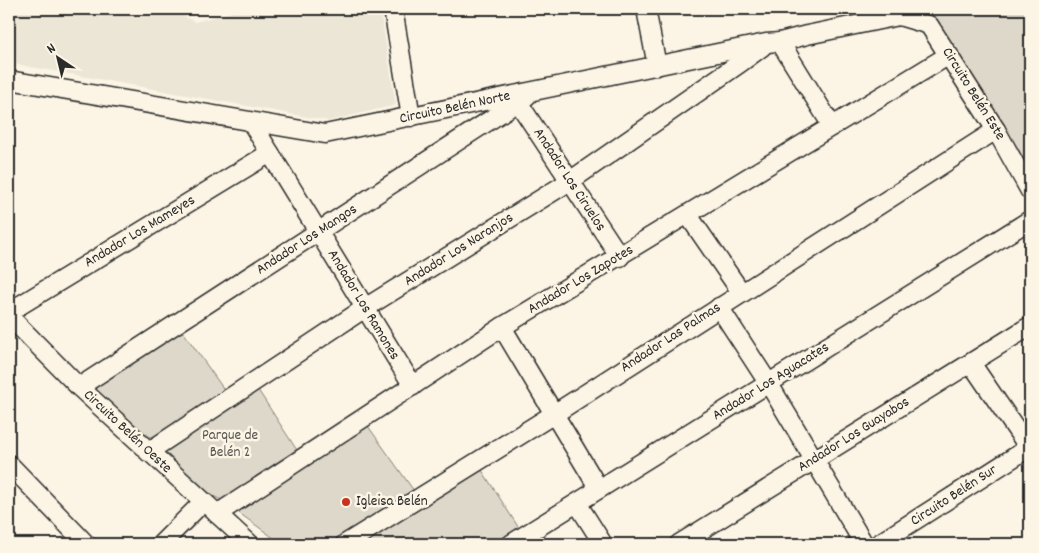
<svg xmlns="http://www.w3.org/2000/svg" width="1039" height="553" font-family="Dekko,sans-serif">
	<rect width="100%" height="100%" fill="#fcf5e5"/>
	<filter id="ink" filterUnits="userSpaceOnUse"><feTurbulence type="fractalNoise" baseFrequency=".02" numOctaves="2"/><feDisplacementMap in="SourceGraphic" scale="10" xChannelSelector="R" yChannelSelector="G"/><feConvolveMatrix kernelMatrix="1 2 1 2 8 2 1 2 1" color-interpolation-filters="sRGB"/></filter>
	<g filter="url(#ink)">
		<polygon fill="#ece6d7" points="9,9 170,9 195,22 243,9 371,9 381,14 396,105 329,121 9,63"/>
		<g fill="#ded8ca" stroke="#84827a">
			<polygon points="910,9 1030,9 1030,194 929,25"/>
			<polygon points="177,323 225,391 249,376 302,458 363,419 419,498 476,461 524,536 511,544 282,544 221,500 191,484 161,457 160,444 99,400 92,377"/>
		</g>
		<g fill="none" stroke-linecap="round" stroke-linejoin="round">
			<g stroke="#2b2b2b" stroke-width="21">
				<g id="street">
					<polyline points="393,9 411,117"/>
					<polyline points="646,9 657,66"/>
					<polyline points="780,42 832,126"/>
					<polyline points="9,80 325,134 766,43 780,42 807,35 899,16 929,25 996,130 1030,191"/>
					<polyline points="518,102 620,257"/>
					<polyline points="251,122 413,386"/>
					<polyline points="688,215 741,292"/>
					<polyline points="719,307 769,384 864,544"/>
					<polyline points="9,312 270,153"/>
					<polyline points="9,316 79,387 250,544"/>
					<polyline points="502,327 599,489"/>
					<polyline points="971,363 1029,448"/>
					<polyline points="79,387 527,96"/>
					<polyline points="148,452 365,308 570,181 740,63 762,47"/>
					<polyline points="9,464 86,544"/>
					<polyline points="577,503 603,544"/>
					<polyline points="217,514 502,327 949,55"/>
					<polyline points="161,544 203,502"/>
					<polyline points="345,544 554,414 996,130"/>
					<polyline points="511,544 1030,220"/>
					<polyline points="679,544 1030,326"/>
					<polyline points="878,544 1030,447"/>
				</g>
			</g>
			<use href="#street" stroke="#fcf5e5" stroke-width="18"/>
		</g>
	</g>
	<circle fill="#c8321e" stroke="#fcf5e5" stroke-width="2" cx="346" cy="502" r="5"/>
	<g text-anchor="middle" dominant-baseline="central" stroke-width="5" stroke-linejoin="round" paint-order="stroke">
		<g font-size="15" fill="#2b2b2b" stroke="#fcf5e5">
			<text transform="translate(973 94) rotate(58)">Circuito Belén Este</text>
			<text transform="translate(455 108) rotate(-12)">Circuito Belén Norte</text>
			<text transform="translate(569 180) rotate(57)">Andador Los Ciruelos</text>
			<text transform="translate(140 232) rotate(-31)">Andador Los Mameyes</text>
			<text transform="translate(307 240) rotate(-33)">Andador Los Mangos</text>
			<text transform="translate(459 250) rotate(-32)">Andador Los Naranjos</text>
			<text transform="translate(581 280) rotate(-31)">Andador Los Zapotes</text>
			<text transform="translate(363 305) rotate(59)">Andador Los Ramones</text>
			<text transform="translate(671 338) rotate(-33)">Andador Las Palmas</text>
			<text transform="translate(771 382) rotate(-32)">Andador Los Aguacates</text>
			<text transform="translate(127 432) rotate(43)">Circuito Belén Oeste</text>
			<text transform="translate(854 435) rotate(-32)">Andador Los Guayabos</text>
			<text transform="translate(954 496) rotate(-33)">Circuito Belén Sur</text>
		</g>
		<g font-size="15" fill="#585653" stroke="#fcf5e5">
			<text x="230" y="436">Parque de<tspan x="230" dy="17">Belén 2</tspan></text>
		</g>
		<g font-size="15" fill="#2b2b2b" stroke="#fcf5e5" text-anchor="start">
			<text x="356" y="502">Igleisa Belén</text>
		</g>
	</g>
	<rect width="1039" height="553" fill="none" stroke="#fcf5e5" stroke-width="30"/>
	<rect x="15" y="15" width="1009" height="523" fill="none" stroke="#2b2b2b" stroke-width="2" filter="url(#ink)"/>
	<g transform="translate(58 58) rotate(325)" stroke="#fcf5e5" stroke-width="4" paint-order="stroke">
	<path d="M0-4L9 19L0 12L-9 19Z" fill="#2b2b2b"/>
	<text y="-8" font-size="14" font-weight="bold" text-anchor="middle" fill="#2b2b2b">N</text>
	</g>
</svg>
